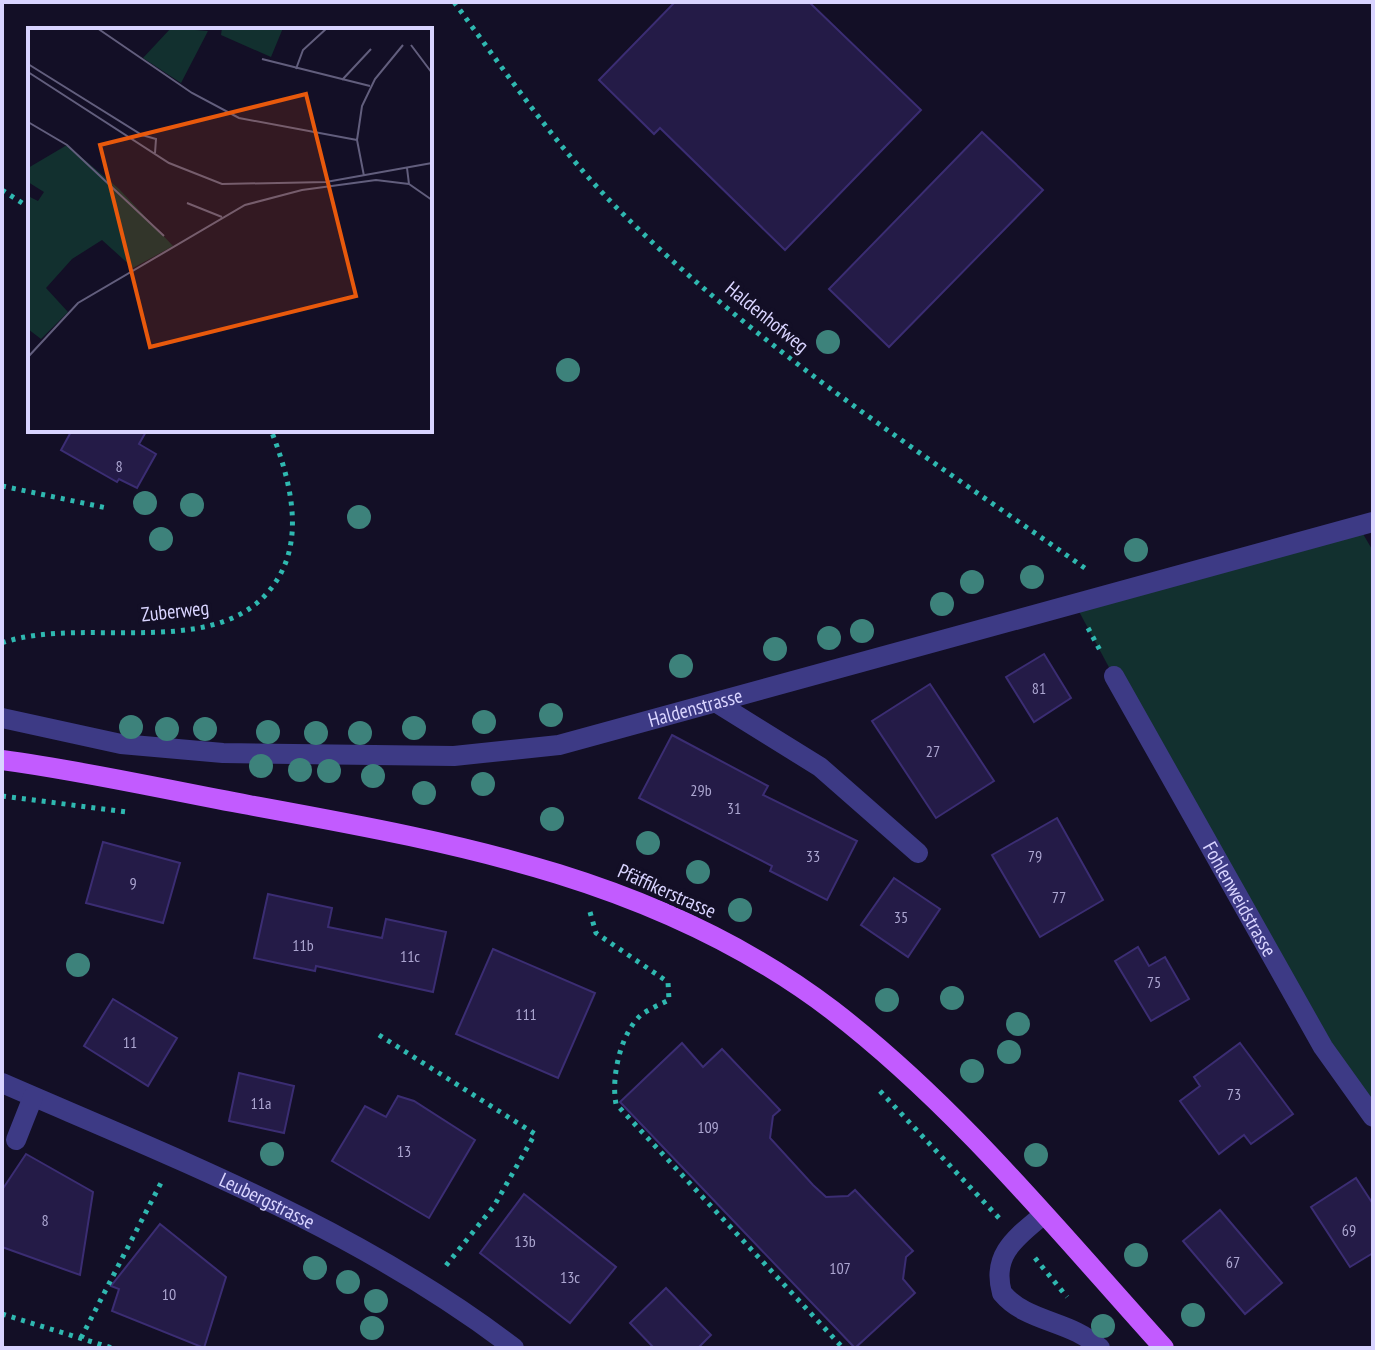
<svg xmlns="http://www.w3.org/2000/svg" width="1375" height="1350" font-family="'PT Sans Narrow',sans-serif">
	<rect width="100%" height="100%" fill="#130f26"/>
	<polygon fill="#12302f" points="1359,527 1373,551 1373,1117 1156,755 1075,604"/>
	<g fill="#241b47" stroke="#3b2d73" stroke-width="2">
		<polygon points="675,2 809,2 921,110 785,250 660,128 654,134 599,80"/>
		<polygon points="982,132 1043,190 889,347 829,289"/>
		<polygon points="72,430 147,430 139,444 156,454 137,488 119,479 117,482 61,450"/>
		<polygon points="1044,654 1071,698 1034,722 1006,677"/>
		<polygon points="930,684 994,781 936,818 872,721"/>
		<polygon points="672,735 768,786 763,795 857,841 827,900 770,871 772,866 639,798"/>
		<polygon points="1057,818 1103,900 1040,937 992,855"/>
		<polygon points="103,842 180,863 163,923 86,903"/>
		<polygon points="894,878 940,909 908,957 861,925"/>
		<polygon points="268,894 332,908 328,927 382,938 386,919 446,932 433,992 316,966 315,971 254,958"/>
		<polygon points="1138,947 1149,966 1165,957 1189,999 1151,1021 1115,961"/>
		<polygon points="493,949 595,993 558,1078 456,1034"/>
		<polygon points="113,999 177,1038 148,1086 84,1046"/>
		<polygon points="682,1043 703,1067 722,1049 780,1110 773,1116 770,1138 813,1185 826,1197 848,1196 855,1190 913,1251 906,1257 903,1279 915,1293 855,1348 620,1102"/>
		<polygon points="1240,1043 1293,1114 1251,1144 1244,1135 1219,1154 1180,1101 1200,1086 1194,1077"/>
		<polygon points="239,1073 294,1086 284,1133 229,1121"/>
		<polygon points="398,1096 414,1101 475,1140 429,1218 332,1161 365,1106 386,1117"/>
		<polygon points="26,1154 93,1192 80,1275 2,1247 2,1190"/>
		<polygon points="1356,1178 1373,1204 1373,1253 1350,1267 1311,1207"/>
		<polygon points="524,1194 616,1267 570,1323 480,1253"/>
		<polygon points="1220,1210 1282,1283 1245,1314 1183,1241"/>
		<polygon points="160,1224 226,1277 204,1348 112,1311 119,1289 111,1286"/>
		<polygon points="666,1288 711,1335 698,1348 654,1348 630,1323"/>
	</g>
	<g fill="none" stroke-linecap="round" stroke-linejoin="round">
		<g stroke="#2fb8b0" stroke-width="5" stroke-dasharray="4 6" stroke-linecap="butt">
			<path d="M454,2C508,75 559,151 624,215C762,352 931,459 1089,571"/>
			<polyline points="2,190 30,208"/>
			<polyline points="2,486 107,508"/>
			<polyline points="1088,628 1102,654"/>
			<path d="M2,643C86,613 231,668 281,573C304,529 288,474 271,430"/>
			<polyline points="2,796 127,812"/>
			<path d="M590,912L596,933L668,982L669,1000C661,1004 649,1009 641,1015C620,1034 611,1078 616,1104L843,1348"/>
			<polyline points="379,1035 535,1134 494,1206 444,1268"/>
			<polyline points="880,1091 999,1218"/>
			<polyline points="1035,1258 1067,1297"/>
			<polyline points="2,1314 112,1348"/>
			<polyline points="81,1338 163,1179"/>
		</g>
		<g stroke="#3d3a85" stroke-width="20">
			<path id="s1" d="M1114,676L1323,1047L1373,1117"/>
			<polyline points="717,703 820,767 918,853"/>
			<path id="s2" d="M2,718L121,744L223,753L454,756L559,745L1373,522"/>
			<path id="s3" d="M2,1083C179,1160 360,1230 514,1348"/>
			<polyline points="16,1140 33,1097"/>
			<path d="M1043,1215C1017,1237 991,1254 1002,1293C1027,1323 1071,1320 1100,1348"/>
		</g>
		<path stroke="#c25bff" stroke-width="20" d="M2,760C85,771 167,790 249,805C456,843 660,879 832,1010C957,1106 1058,1231 1164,1348"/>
	</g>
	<g fill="#3d827b">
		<circle cx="828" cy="342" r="12"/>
		<circle cx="568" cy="370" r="12"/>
		<circle cx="145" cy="503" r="12"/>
		<circle cx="192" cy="505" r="12"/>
		<circle cx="359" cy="517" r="12"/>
		<circle cx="161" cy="539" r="12"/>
		<circle cx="1136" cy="550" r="12"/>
		<circle cx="1032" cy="577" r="12"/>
		<circle cx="972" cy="582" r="12"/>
		<circle cx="942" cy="604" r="12"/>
		<circle cx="862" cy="631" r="12"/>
		<circle cx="829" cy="638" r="12"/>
		<circle cx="775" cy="649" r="12"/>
		<circle cx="681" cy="666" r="12"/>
		<circle cx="551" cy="715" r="12"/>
		<circle cx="484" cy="722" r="12"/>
		<circle cx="131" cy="727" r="12"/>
		<circle cx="414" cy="728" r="12"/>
		<circle cx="167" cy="729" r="12"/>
		<circle cx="205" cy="729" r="12"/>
		<circle cx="268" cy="732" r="12"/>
		<circle cx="316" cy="733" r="12"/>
		<circle cx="360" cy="733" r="12"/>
		<circle cx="261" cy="766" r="12"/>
		<circle cx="300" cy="770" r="12"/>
		<circle cx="329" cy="771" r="12"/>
		<circle cx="373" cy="776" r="12"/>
		<circle cx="483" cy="784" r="12"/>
		<circle cx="424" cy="793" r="12"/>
		<circle cx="552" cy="819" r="12"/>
		<circle cx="648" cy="843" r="12"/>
		<circle cx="698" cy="872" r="12"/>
		<circle cx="740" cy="910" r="12"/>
		<circle cx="78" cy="965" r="12"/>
		<circle cx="952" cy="998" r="12"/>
		<circle cx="887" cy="1000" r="12"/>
		<circle cx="1018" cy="1024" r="12"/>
		<circle cx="1009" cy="1052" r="12"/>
		<circle cx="972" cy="1071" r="12"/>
		<circle cx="272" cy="1154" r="12"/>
		<circle cx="1036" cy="1155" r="12"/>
		<circle cx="1136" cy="1255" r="12"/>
		<circle cx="315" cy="1268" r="12"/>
		<circle cx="348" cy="1282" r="12"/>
		<circle cx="376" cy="1301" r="12"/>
		<circle cx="1193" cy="1315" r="12"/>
		<circle cx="1103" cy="1326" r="12"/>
		<circle cx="372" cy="1328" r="12"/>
	</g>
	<g text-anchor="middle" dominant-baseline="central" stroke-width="8" stroke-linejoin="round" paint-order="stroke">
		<g font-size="16" fill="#aca6d1">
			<text x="119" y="466">8</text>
			<text x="1039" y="688">81</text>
			<text x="933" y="751">27</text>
			<text x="701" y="790">29b</text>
			<text x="734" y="808">31</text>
			<text x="813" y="856">33</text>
			<text x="1035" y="856">79</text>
			<text x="133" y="883">9</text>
			<text x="1059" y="897">77</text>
			<text x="901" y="917">35</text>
			<text x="303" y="945">11b</text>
			<text x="410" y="956">11c</text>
			<text x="1154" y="982">75</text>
			<text x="526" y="1014">111</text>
			<text x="130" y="1042">11</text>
			<text x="1234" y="1094">73</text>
			<text x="261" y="1103">11a</text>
			<text x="708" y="1127">109</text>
			<text x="404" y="1151">13</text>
			<text x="45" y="1220">8</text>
			<text x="1349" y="1230">69</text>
			<text x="525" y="1241">13b</text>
			<text x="1233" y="1262">67</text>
			<text x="840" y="1268">107</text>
			<text x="570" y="1277">13c</text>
			<text x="169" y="1294">10</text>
		</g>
		<g font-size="20" fill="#d9d4ff" stroke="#130f26">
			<text transform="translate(767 317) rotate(39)">Haldenhofweg</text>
			<text transform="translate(175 611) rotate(-6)">Zuberweg</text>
			<text stroke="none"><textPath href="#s2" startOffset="702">Haldenstrasse</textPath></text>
			<text transform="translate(667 891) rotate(24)">Pfäffikerstrasse</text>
			<text stroke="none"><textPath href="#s1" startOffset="256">Fohlenweidstrasse</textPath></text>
			<text stroke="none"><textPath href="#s3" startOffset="290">Leubergstrasse</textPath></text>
		</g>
	</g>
	<g transform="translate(28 28)">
		<rect width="404" height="404" fill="#130f26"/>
		<path d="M143,0L180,3L153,55L115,30ZM194,0H255L243,29L193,7ZM39,117L91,161L145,218L105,240L74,212L44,231L18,260L40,284L13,311L0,301V168L10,173L16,164L0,154V140Z" fill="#12302f"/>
		<path fill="none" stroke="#625e7d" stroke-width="2" d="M69,0L164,65L211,90L329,112M383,17L404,45M234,31L342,58M0,36L114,107L128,111L127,125M268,41L275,22L299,0M0,44L141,135L194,156L298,154L404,135M314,52L343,21M0,94L39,117L136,208M379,140L381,156L404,172M336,148L329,112L334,78L347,51L375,17M159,175L194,189M0,329L50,275L217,177L274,162L348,152L381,156"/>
		<path fill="#e8590c" fill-opacity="0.15" stroke="#e8590c" stroke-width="4" d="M278,66L328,268L122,319L72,117Z"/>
		<rect width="404" height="404" fill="none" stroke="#d9d4ff" stroke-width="4"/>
	</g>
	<rect width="1375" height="1350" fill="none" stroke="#d9d4ff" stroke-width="8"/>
</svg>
